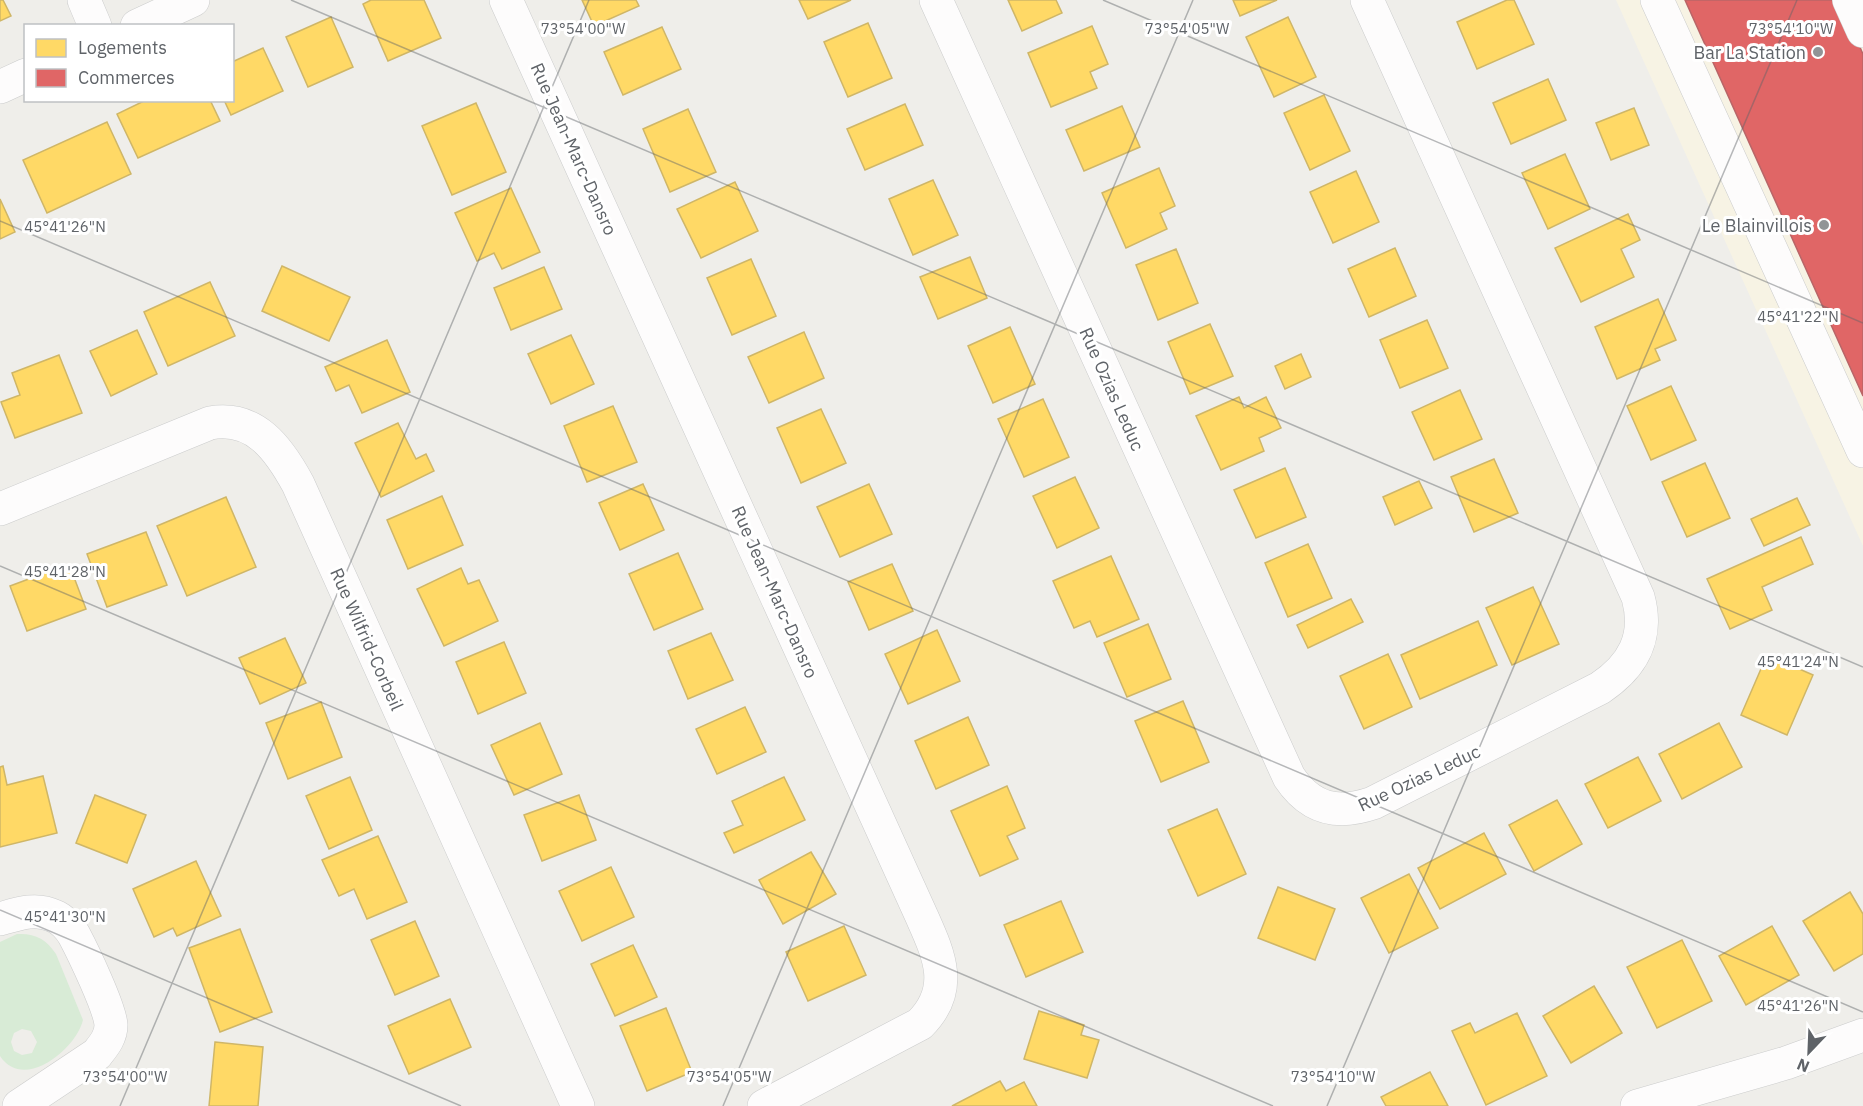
<svg xmlns="http://www.w3.org/2000/svg" width="1863" height="1106" font-family="'IBM Plex Sans',sans-serif">
	<rect width="100%" height="100%" fill="#efeeea"/>
	<polygon fill="#f7f3e4" points="1616,0 1863,0 1863,546"/>
	<path fill="#d8ebd6" fill-rule="evenodd" d="M17,934C35,933 46,939 56,954L83,1020C76,1049 24,1092 0,1056V942ZM22,1029L31,1031L37,1042L32,1053L22,1055L14,1051L11,1042L14,1033Z"/>
	<g fill="#ffd966" stroke="#cfb667" stroke-width="1.5">
		<polygon points="0,0 3,0 11,16 0,21"/>
		<polygon points="371,0 424,0 441,38 388,61 363,4"/>
		<polygon points="582,0 636,0 639,6 594,26"/>
		<polygon points="799,0 851,0 808,19"/>
		<polygon points="1008,0 1056,0 1062,13 1022,31"/>
		<polygon points="1233,0 1277,0 1240,16"/>
		<polygon points="1507,0 1514,0 1534,44 1477,69 1457,22"/>
		<polygon points="331,17 353,67 308,87 286,37"/>
		<polygon points="1288,17 1316,77 1274,97 1246,37"/>
		<polygon points="868,23 892,78 848,97 824,42"/>
		<polygon points="1092,26 1108,64 1090,72 1097,88 1051,107 1028,53"/>
		<polygon points="662,27 681,69 623,95 604,52"/>
		<polygon points="263,48 283,91 231,115 224,100 232,100 232,62"/>
		<polygon points="1548,79 1566,120 1511,144 1493,103"/>
		<polygon points="1324,95 1350,151 1310,170 1284,113"/>
		<polygon points="146,100 210,100 220,121 138,158 117,114"/>
		<polygon points="476,103 506,172 452,195 422,126"/>
		<polygon points="905,104 923,145 865,170 847,129"/>
		<polygon points="1122,106 1140,147 1084,171 1066,130"/>
		<polygon points="1634,108 1649,145 1611,160 1596,123"/>
		<polygon points="688,109 716,172 670,192 643,129"/>
		<polygon points="107,122 131,174 47,213 23,160"/>
		<polygon points="1565,154 1590,209 1548,229 1522,173"/>
		<polygon points="1159,168 1175,206 1160,213 1167,229 1126,248 1102,193"/>
		<polygon points="1356,171 1379,222 1333,243 1310,192"/>
		<polygon points="933,180 958,235 913,255 889,199"/>
		<polygon points="735,182 758,231 701,258 677,209"/>
		<polygon points="511,188 540,252 502,269 494,253 477,261 455,213"/>
		<polygon points="0,199 15,232 0,239"/>
		<polygon points="1628,214 1640,240 1621,249 1634,277 1581,302 1555,248"/>
		<polygon points="1395,248 1416,296 1369,317 1348,269"/>
		<polygon points="1176,249 1198,303 1158,320 1136,265"/>
		<polygon points="970,257 987,298 938,319 920,277"/>
		<polygon points="751,259 776,316 732,335 707,278"/>
		<polygon points="282,266 350,297 329,341 262,311"/>
		<polygon points="544,267 562,309 511,330 494,288"/>
		<polygon points="210,282 235,336 168,366 144,312"/>
		<polygon points="1658,299 1676,340 1655,349 1660,360 1617,379 1595,327"/>
		<polygon points="1427,320 1448,368 1400,388 1380,340"/>
		<polygon points="1210,324 1233,376 1190,394 1168,342"/>
		<polygon points="1010,327 1035,384 993,403 968,346"/>
		<polygon points="137,330 157,374 111,396 90,351"/>
		<polygon points="804,332 824,378 769,403 748,357"/>
		<polygon points="571,335 594,384 551,404 528,354"/>
		<polygon points="387,340 410,392 362,413 349,385 336,391 325,367"/>
		<polygon points="1301,354 1311,377 1285,389 1275,366"/>
		<polygon points="59,355 82,413 15,438 1,402 20,395 12,373"/>
		<polygon points="1671,386 1696,440 1651,460 1627,406"/>
		<polygon points="1460,390 1482,439 1434,460 1412,412"/>
		<polygon points="1239,397 1244,408 1266,397 1281,428 1259,438 1264,451 1221,470 1196,416"/>
		<polygon points="1043,399 1069,457 1024,477 998,419"/>
		<polygon points="613,406 637,462 587,482 564,426"/>
		<polygon points="821,409 846,463 801,483 777,428"/>
		<polygon points="398,423 416,459 426,454 434,471 381,497 355,443"/>
		<polygon points="1494,459 1518,513 1474,532 1451,477"/>
		<polygon points="1705,463 1730,518 1687,537 1662,482"/>
		<polygon points="1285,468 1306,517 1256,538 1234,490"/>
		<polygon points="1075,477 1099,528 1057,548 1033,496"/>
		<polygon points="1419,481 1432,508 1395,525 1383,497"/>
		<polygon points="643,484 664,530 620,550 599,503"/>
		<polygon points="869,484 892,534 840,557 817,507"/>
		<polygon points="442,496 463,545 408,569 387,520"/>
		<polygon points="226,497 256,567 187,596 157,526"/>
		<polygon points="1797,498 1810,525 1764,546 1751,519"/>
		<polygon points="146,532 167,585 107,607 87,554"/>
		<polygon points="1801,537 1813,564 1762,587 1772,610 1730,629 1707,579"/>
		<polygon points="1308,544 1332,598 1288,617 1265,563"/>
		<polygon points="678,553 703,609 654,630 629,574"/>
		<polygon points="1111,556 1139,619 1097,637 1090,621 1074,628 1053,581"/>
		<polygon points="69,564 86,609 27,631 10,586"/>
		<polygon points="892,564 913,611 869,630 848,582"/>
		<polygon points="461,568 468,584 479,580 498,621 444,646 417,589"/>
		<polygon points="1533,587 1559,644 1512,665 1486,608"/>
		<polygon points="1351,599 1363,622 1308,648 1297,625"/>
		<polygon points="1478,621 1497,665 1420,699 1401,655"/>
		<polygon points="1148,624 1171,679 1127,697 1104,643"/>
		<polygon points="937,630 960,681 908,704 885,654"/>
		<polygon points="711,633 733,680 688,699 668,651"/>
		<polygon points="285,638 306,683 260,704 239,658"/>
		<polygon points="504,642 526,693 478,714 456,662"/>
		<polygon points="1388,654 1412,707 1364,729 1340,676"/>
		<polygon points="1767,655 1813,675 1787,735 1741,715"/>
		<polygon points="1183,701 1209,762 1161,782 1135,721"/>
		<polygon points="321,702 342,757 288,779 266,723"/>
		<polygon points="745,707 766,752 717,774 696,729"/>
		<polygon points="968,717 989,765 936,789 915,741"/>
		<polygon points="540,723 562,774 514,795 491,745"/>
		<polygon points="1719,723 1742,767 1682,799 1659,754"/>
		<polygon points="1638,757 1661,801 1608,828 1585,784"/>
		<polygon points="3,766 7,785 43,776 57,833 0,847 0,767"/>
		<polygon points="350,777 372,830 329,849 306,796"/>
		<polygon points="784,777 805,820 734,853 724,833 743,825 732,801"/>
		<polygon points="1007,786 1025,828 1007,836 1018,859 980,876 951,811"/>
		<polygon points="95,795 146,815 127,863 76,843"/>
		<polygon points="579,795 596,840 542,861 524,815"/>
		<polygon points="1557,800 1582,844 1534,871 1509,825"/>
		<polygon points="1217,809 1246,874 1198,896 1168,830"/>
		<polygon points="1484,833 1506,874 1440,909 1418,868"/>
		<polygon points="378,836 407,902 367,919 354,889 339,896 322,860"/>
		<polygon points="811,852 836,894 783,924 759,880"/>
		<polygon points="196,861 221,916 177,936 173,928 154,937 133,889"/>
		<polygon points="611,867 634,917 582,941 559,891"/>
		<polygon points="1409,874 1438,928 1389,953 1361,898"/>
		<polygon points="1278,887 1335,909 1315,960 1258,938"/>
		<polygon points="1850,892 1863,914 1863,954 1834,971 1803,921"/>
		<polygon points="1061,901 1083,952 1026,977 1004,925"/>
		<polygon points="415,921 439,976 395,995 371,940"/>
		<polygon points="844,926 866,975 808,1001 786,952"/>
		<polygon points="1772,926 1799,975 1746,1005 1719,956"/>
		<polygon points="240,929 272,1012 220,1032 189,948"/>
		<polygon points="1682,940 1712,1001 1657,1028 1627,967"/>
		<polygon points="633,945 657,997 615,1016 591,964"/>
		<polygon points="1594,986 1622,1033 1571,1063 1543,1016"/>
		<polygon points="450,999 471,1047 409,1074 388,1026"/>
		<polygon points="666,1008 692,1072 647,1091 620,1026"/>
		<polygon points="1039,1011 1084,1025 1081,1035 1099,1040 1087,1078 1024,1059"/>
		<polygon points="1517,1013 1547,1076 1486,1105 1452,1031 1470,1023 1475,1033"/>
		<polygon points="215,1042 263,1047 258,1106 209,1106"/>
		<polygon points="1430,1072 1448,1106 1386,1106 1381,1097"/>
		<polygon points="1000,1081 1006,1091 1024,1082 1037,1106 952,1106"/>
	</g>
	<polygon fill="#e06666" stroke="#b96567" stroke-width="1.5" points="1685,0 1839,0 1863,54 1863,396"/>
	<g fill="none" stroke-linecap="round" stroke-linejoin="round">
		<g stroke="#cbcccc" stroke-width="34">
			<g id="minor">
				<polyline points="84,0 95,26"/>
				<path d="M506,0L922,917C939,955 955,989 920,1024L764,1106"/>
				<path d="M936,0L1289,777C1311,810 1338,815 1373,803L1600,688C1633,666 1649,637 1638,597L1367,0"/>
				<polyline points="1657,0 1863,451"/>
				<polyline points="1849,0 1863,31"/>
				<polyline points="137,26 193,0"/>
				<polyline points="0,87 26,75"/>
				<path d="M0,509L210,423C255,415 279,449 298,484L578,1106"/>
				<path d="M0,919C17,914 36,907 54,916C62,919 70,928 74,935C83,952 110,1008 111,1025C111,1037 104,1045 97,1054L19,1106"/>
				<polyline points="1637,1106 1786,1063 1863,1035"/>
			</g>
		</g>
		<use href="#minor" stroke="#fdfcfc" stroke-width="33"/>
	</g>
	<path fill="none" stroke="#5f6368" stroke-width="1.5" stroke-opacity="0.45" d="M291,0L1863,667M1103,0L1863,323M0,221L1863,1012M0,566L1273,1106M0,910L461,1106M120,1106L589,0M723,1106L1193,0M1327,1106L1797,0"/>
	<g fill="#919496" stroke="#fff" stroke-width="2">
		<circle cx="1818" cy="52" r="6"/>
		<circle cx="1824" cy="225" r="6"/>
	</g>
	<g text-anchor="middle" dominant-baseline="central" stroke-width="6" stroke-linejoin="round" paint-order="stroke">
		<g font-size="18" fill="#5f6368" stroke="#fff" text-anchor="end">
			<text x="1806" y="52">Bar La Station</text>
			<text x="1812" y="225">Le Blainvillois</text>
		</g>
		<g font-size="18" fill="#5f6368" stroke="#fff">
			<text transform="translate(574 149) rotate(66)">Rue Jean-Marc-Dansro</text>
			<text transform="translate(1112 389) rotate(66)">Rue Ozias Leduc</text>
			<text transform="translate(775 592) rotate(66)">Rue Jean-Marc-Dansro</text>
			<text transform="translate(367 639) rotate(66)">Rue Wilfrid-Corbeil</text>
			<text transform="translate(1419 778) rotate(-25)">Rue Ozias Leduc</text>
		</g>
	</g>
	<g font-size="15" text-anchor="middle" fill="#5f6368" stroke="#fff" stroke-width="6" stroke-linejoin="round" paint-order="stroke">
		<text x="1187" y="34">73°54'05"W</text>
		<text x="583" y="34">73°54'00"W</text>
		<text x="1791" y="34">73°54'10"W</text>
		<text x="65" y="232">45°41'26"N</text>
		<text x="1798" y="322">45°41'22"N</text>
		<text x="65" y="577">45°41'28"N</text>
		<text x="1798" y="667">45°41'24"N</text>
		<text x="65" y="922">45°41'30"N</text>
		<text x="1798" y="1011">45°41'26"N</text>
		<text x="125" y="1082">73°54'00"W</text>
		<text x="729" y="1082">73°54'05"W</text>
		<text x="1333" y="1082">73°54'10"W</text>
	</g>
	<rect x="24" y="24" width="210" height="78" fill="#ffffff" stroke="#bfc1c3" stroke-width="1.5"/>
	<rect x="36" y="39" width="30" height="18" fill="#ffd966" stroke="#bfc1c3" stroke-width="1.5"/>
	<text x="78" y="54" font-size="18" fill="#5f6368">Logements</text>
	<rect x="36" y="69" width="30" height="18" fill="#e06666" stroke="#bfc1c3" stroke-width="1.5"/>
	<text x="78" y="84" font-size="18" fill="#5f6368">Commerces</text>
	<g transform="translate(1809 1052) rotate(203)" stroke="#ffffff" stroke-width="4.5" paint-order="stroke">
	<path d="M0-4.5L10 22L0 15L-10 22Z" fill="#5f6368"/>
	<text y="-9" font-size="16" font-weight="bold" text-anchor="middle" fill="#5f6368">N</text>
	</g>
</svg>
